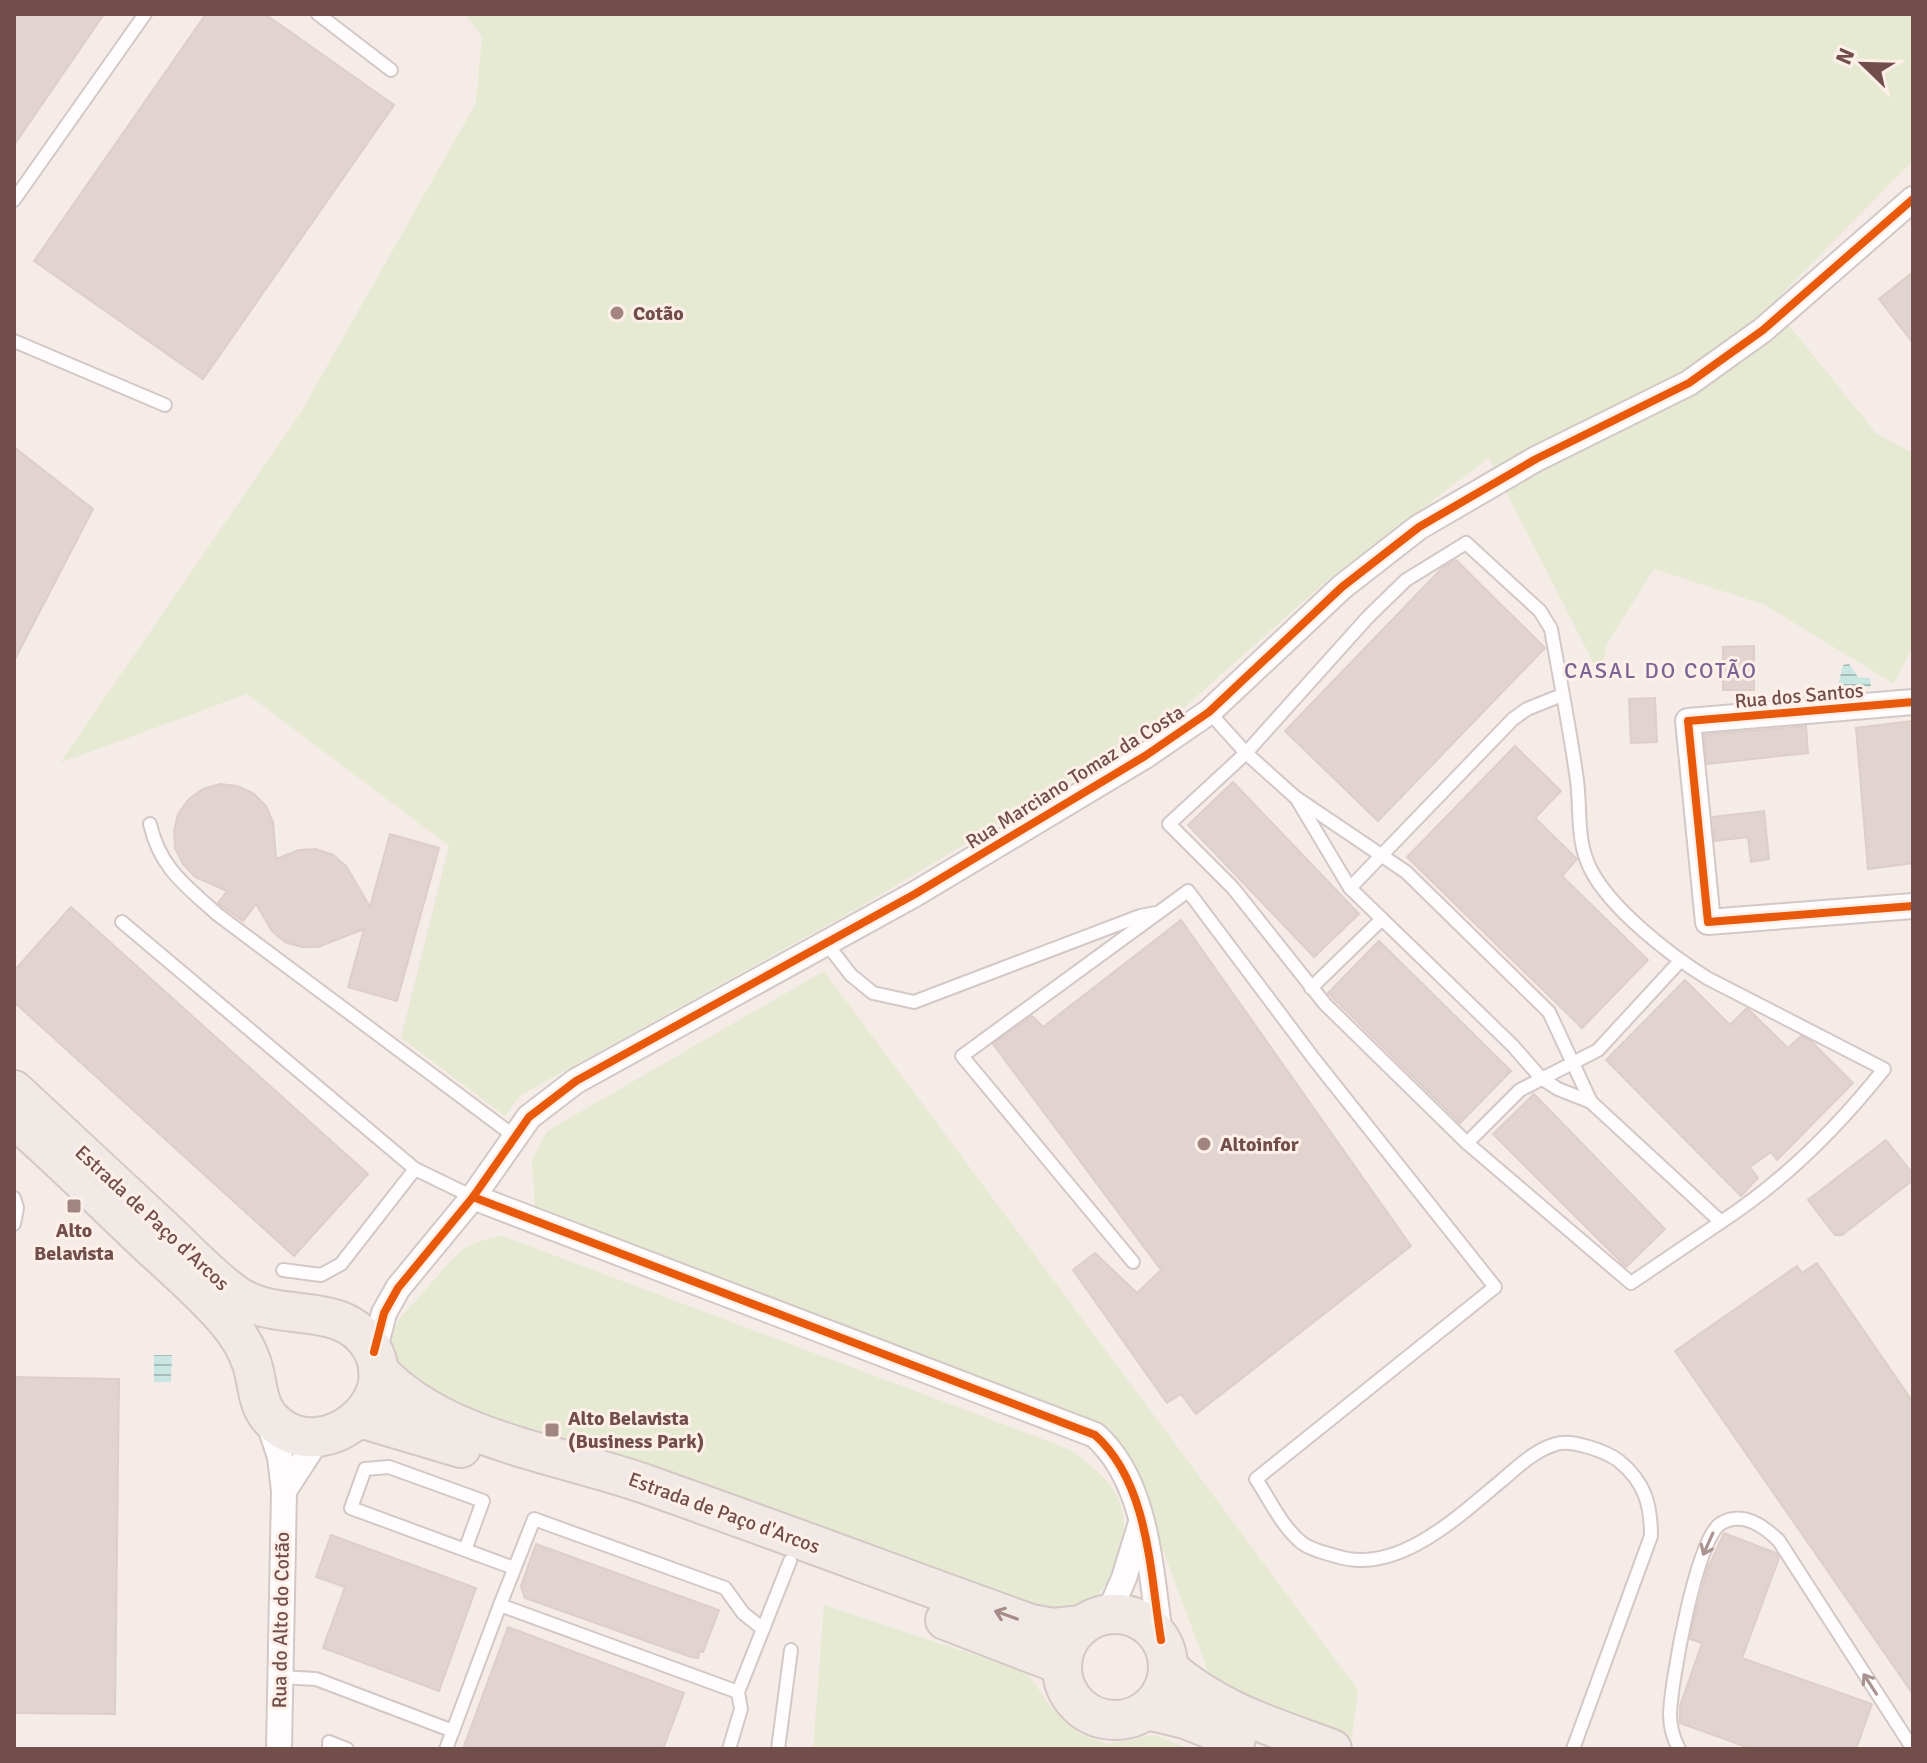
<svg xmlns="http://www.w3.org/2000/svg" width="1927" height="1763" font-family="Signika,sans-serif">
	<defs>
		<pattern id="water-rules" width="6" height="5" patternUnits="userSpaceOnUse" patternTransform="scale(2)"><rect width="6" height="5" fill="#cae6e2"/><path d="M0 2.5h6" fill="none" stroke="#a8bdb9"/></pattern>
	</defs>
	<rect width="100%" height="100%" fill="#f5ece8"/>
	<g fill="#e7ead3">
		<polygon points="465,14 1913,14 1913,161 1772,304 1876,433 1913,453 1913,646 1894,684 1765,605 1654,569 1607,644 1600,676 1489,458 1329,579 1169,721 860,907 521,1095 505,1116 401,1038 449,846 247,694 60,763 301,412 476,103 482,37"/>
		<polygon points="824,971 1358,1690 1351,1743 1302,1728 1213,1685 1130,1461 1103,1426 554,1222 535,1208 532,1160 547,1131"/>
		<path d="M503,1236L1069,1449C1087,1463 1108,1476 1118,1498C1138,1545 1108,1599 1066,1619L604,1458C590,1451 575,1441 560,1437C548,1434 535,1434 523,1432C479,1423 392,1394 392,1339C392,1322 411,1306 422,1294C450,1263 459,1241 503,1236Z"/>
		<polygon points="824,1605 1027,1672 1050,1706 1079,1733 1107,1744 1154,1735 1191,1749 813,1749"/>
	</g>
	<g fill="url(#water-rules)">
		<polygon points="1849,664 1858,677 1870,678 1871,687 1838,685 1843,665"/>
		<polygon points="154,1355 172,1355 171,1382 154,1382"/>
	</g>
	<g fill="#e1d3d0" stroke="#dececa" stroke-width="2">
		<polygon points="14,14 104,14 14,145"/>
		<polygon points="206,14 265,14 394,105 203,379 34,261"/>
		<polygon points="1913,272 1913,343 1879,299"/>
		<polygon points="14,447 93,509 14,661"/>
		<polygon points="1456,560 1545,648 1378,821 1285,731 1442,568"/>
		<polygon points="1754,646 1754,690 1723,690 1723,647"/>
		<polygon points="1655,698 1657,742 1631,743 1629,699"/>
		<polygon points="1913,721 1913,863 1868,869 1856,728"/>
		<polygon points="1806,726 1808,753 1707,764 1704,735"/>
		<polygon points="1515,746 1561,791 1535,818 1577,859 1562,876 1648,960 1582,1028 1407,857"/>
		<polygon points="1233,782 1359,914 1314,957 1188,825"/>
		<polygon points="220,784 237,786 253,793 266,806 273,822 276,859 299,850 316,849 333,855 346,866 370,907 390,834 439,848 397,1001 348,987 364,929 318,947 301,947 285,942 272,931 256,904 243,921 218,903 227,891 195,877 183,864 175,848 174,831 178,814 189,799 203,789"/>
		<polygon points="1764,811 1769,859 1751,862 1748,837 1715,841 1713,817"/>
		<polygon points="71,907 368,1174 294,1256 14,1002 14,971"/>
		<polygon points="1181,920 1411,1246 1196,1414 1181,1394 1167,1403 1073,1270 1095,1253 1137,1293 1161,1270 993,1044 1032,1016 1043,1027"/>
		<polygon points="1379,941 1511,1071 1460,1123 1328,993"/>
		<polygon points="1685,980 1730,1025 1747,1008 1788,1048 1801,1036 1812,1042 1853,1083 1777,1160 1771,1152 1750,1167 1758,1178 1741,1196 1606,1060"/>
		<polygon points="1534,1094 1665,1229 1626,1267 1493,1134"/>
		<polygon points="1886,1140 1913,1174 1913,1180 1842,1235 1835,1235 1808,1200"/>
		<polygon points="1817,1263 1913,1402 1913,1694 1675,1351 1797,1266 1802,1273"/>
		<polygon points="14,1377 119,1379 115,1714 14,1713"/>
		<polygon points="1724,1533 1776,1553 1779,1558 1742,1658 1872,1704 1856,1749 1752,1749 1680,1723 1680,1706 1702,1643 1690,1639 1695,1615 1707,1570"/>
		<polygon points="331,1535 476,1588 439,1691 323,1648 345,1587 316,1577"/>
		<polygon points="536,1544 719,1610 703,1652 700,1651 698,1658 691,1657 525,1598 521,1586"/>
		<polygon points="508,1627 684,1693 663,1749 463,1749"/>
	</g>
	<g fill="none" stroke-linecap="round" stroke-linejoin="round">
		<g stroke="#d4c8c6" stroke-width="16">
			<g id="service">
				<polyline points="318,14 391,70"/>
				<polyline points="14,200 145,14"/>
				<polyline points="14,341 165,405"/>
				<polyline points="1562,695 1527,709 1513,719 1350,888 1513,1046 1541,1078 1558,1089 1591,1102"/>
				<path d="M1209,712L1246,753L1295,797L1406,872L1549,1012L1591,1102L1721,1222C1784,1181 1838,1127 1884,1069L1707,978C1670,955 1611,909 1591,870C1576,842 1581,811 1577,780C1570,730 1560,679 1551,629L1540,611L1466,543L1406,580L1368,617L1246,753L1169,824L1233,888L1325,1004L1467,1143L1520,1090L1598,1050L1680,961"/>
				<polyline points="1298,801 1350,888"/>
				<path d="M150,824C160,868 185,885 217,914L514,1136"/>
				<polyline points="122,922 415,1169 473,1197"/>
				<polyline points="826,943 851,975 873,993 914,1002 1140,916 1156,913"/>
				<polyline points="1311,988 1382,919"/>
				<polyline points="1467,1143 1631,1283 1721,1222"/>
				<polyline points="14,1198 17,1208 14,1224"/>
				<path d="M1133,1262L962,1056L1188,891L1314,1059L1495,1287L1256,1479C1270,1500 1282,1527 1302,1543C1311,1550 1325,1553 1336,1556C1396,1576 1458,1517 1501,1481C1518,1467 1533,1451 1556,1444C1571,1439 1606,1451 1619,1461C1645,1482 1651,1505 1651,1536L1573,1749"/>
				<polyline points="283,1270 321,1275 341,1264 415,1169"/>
				<polyline points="465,1550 483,1501 389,1467 365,1469 351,1508 514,1568"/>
				<polyline points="500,1605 534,1519 725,1588 743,1613 763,1629"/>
				<polyline points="280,1677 316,1679 453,1731"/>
				<polyline points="329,1749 329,1742 347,1749"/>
				<polyline points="446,1749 500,1605 738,1692"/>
				<polyline points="729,1749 741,1709 738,1692 790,1561"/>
				<polyline points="778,1749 791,1650"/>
				<path d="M1679,1749C1673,1738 1670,1727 1670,1714C1671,1682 1696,1541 1720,1524C1742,1510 1764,1526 1779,1541L1913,1749"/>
			</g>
		</g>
		<g stroke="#d4c8c6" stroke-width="28">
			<g id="minor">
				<polyline points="1913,702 1688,721 1708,922 1913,906"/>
				<path d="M473,1197L1095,1435C1149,1483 1150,1573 1161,1640"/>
				<polyline points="374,1352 384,1313 398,1288 473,1197 529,1117 576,1081 915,894 1145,756 1209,712 1342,587 1419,527 1536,459 1689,383 1763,330 1913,199"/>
				<polyline points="266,1415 280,1457 284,1491 279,1749"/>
				<polyline points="284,1491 319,1437"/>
				<polyline points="1108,1615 1124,1578 1140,1526"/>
			</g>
		</g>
		<g stroke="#d4c7c5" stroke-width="42">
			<g id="primary">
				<path d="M14,1090C63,1136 112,1181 160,1226C185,1249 209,1276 236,1295C279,1325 342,1298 371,1347C404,1403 323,1465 276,1424C256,1408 259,1386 252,1364C247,1349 238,1334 228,1322C204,1293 174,1268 146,1242C102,1200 59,1158 14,1118"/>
				<path d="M378,1370C441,1440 562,1454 648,1485C776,1530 903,1578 1031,1624L1053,1628L1082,1625"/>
				<polyline points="360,1418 461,1448"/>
				<circle cx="1115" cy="1667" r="53"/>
				<polyline points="945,1620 1062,1665"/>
				<path d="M1168,1668C1219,1712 1271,1726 1332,1749"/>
				<polyline points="1148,1710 1185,1719 1236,1739"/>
			</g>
		</g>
		<use href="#service" stroke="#fefcfc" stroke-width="12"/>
		<use href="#minor" stroke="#fefcfc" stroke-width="24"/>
		<use href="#primary" stroke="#f1e9e5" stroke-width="38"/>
		<g stroke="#fef0e8" stroke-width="13">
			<g id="cycleway">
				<polyline points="1913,702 1688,721 1708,922 1913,906"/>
				<path d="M473,1197L1095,1435C1149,1483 1150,1573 1161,1640"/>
				<polyline points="374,1352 384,1313 398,1288 473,1197 529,1117 576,1081 915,894 1145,756 1209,712 1342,587 1419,527 1536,459 1689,383 1763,330 1913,199"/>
			</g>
		</g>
		<use href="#cycleway" stroke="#e8590c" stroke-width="8"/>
	</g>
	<defs><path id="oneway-shaft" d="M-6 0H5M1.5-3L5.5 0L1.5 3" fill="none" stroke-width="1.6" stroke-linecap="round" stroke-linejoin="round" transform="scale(2)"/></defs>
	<g stroke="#aa9491">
		<use href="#oneway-shaft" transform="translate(1708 1544) rotate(114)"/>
		<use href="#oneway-shaft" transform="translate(1870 1684) rotate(-123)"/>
	</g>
	<use stroke="#a58c88" href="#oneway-shaft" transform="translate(1006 1615) rotate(-160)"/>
	<g fill="#a08581" stroke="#fef0e8" stroke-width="3">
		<circle cx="617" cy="313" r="8"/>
		<circle cx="1204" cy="1144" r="8"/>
		<rect x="66" y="1198" width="16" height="16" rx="4"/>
		<rect x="544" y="1422" width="16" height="16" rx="4"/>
	</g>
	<g text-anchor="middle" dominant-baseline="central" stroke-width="6" stroke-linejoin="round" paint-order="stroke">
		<g font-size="20" font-weight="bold" fill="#724e4a" stroke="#fef0e8" text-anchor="start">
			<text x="633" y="313">Cotão</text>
			<text x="1220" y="1144">Altoinfor</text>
			<text x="74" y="1230" text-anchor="middle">Alto<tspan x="74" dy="23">Belavista</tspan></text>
			<text x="568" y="1418">Alto Belavista<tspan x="568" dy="23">(Business Park)</tspan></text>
		</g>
		<g font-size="20" fill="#724e4a" stroke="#fef0e8">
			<text transform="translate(1799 696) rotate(-5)">Rua dos Santos</text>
			<text transform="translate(1075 777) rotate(-32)">Rua Marciano Tomaz da Costa</text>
			<text transform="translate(152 1218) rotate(43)">Estrada de Paço d'Arcos</text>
			<text transform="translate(724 1513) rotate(20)">Estrada de Paço d'Arcos</text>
			<text transform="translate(281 1620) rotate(-89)">Rua do Alto do Cotão</text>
		</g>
		<g font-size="22" letter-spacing="2" fill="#796695" stroke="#fef0e8">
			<text x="1661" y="670">CASAL DO COTÃO</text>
		</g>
	</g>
	<rect width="1927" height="1763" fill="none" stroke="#724e4a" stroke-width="32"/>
	<g transform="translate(1863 64) rotate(293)" stroke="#fef0e8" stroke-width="6" paint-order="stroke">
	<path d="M0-6L14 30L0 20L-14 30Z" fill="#724e4a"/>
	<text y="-12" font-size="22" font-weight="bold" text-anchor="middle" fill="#724e4a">N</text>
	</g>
</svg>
